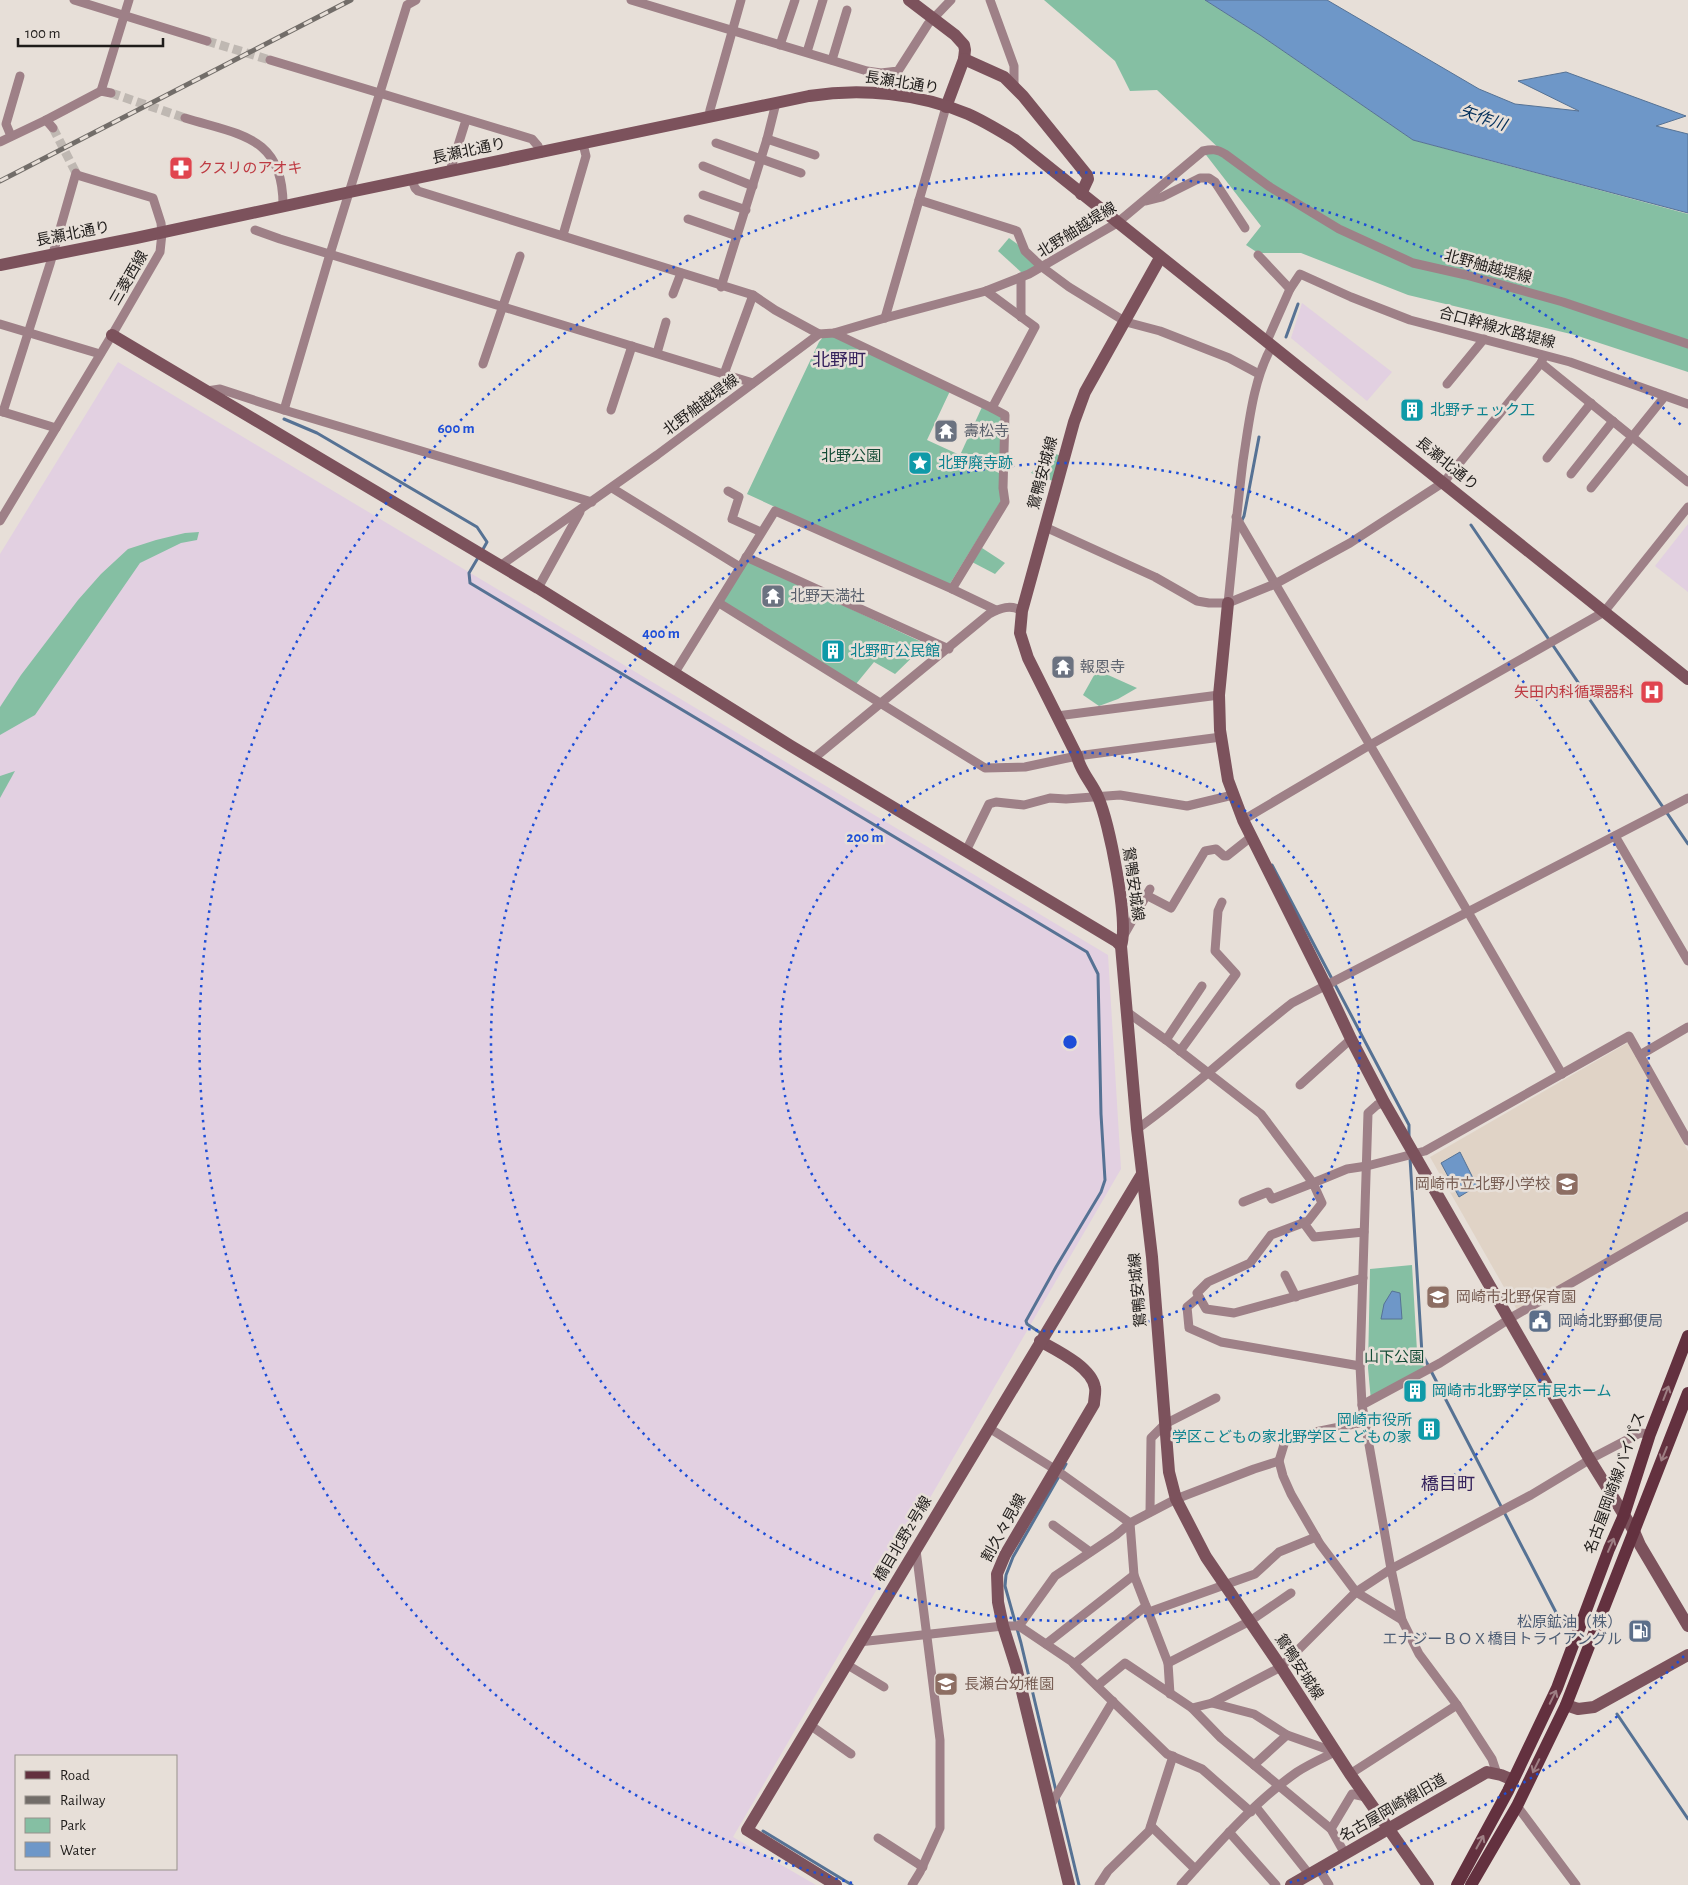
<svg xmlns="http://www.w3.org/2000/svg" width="1688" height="1885" font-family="'Alegreya Sans','Noto Sans JP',sans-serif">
	<rect width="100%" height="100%" fill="#e7dfd8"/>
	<polygon fill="#e0d3c6" points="1629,1042 1688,1151 1688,1211 1517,1310 1430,1157"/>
	<g fill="#e2d0e1" fill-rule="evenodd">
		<polygon points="1302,303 1392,372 1367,401 1291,338"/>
		<path d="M118,362L1108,955L1121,1169L733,1837L816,1885H0V554ZM16,1756H176V1869H16Z"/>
		<polygon points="1688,524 1688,592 1655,566"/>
	</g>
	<g fill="#85bfa3">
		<polygon points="1044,0 1205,0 1260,35 1413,140 1688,214 1688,372 1575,335 1408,295 1301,253 1258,253 1246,245 1261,226 1203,151 1224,153 1157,90 1130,91 1115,61"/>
		<polygon points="1009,238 1043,263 1022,273 998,251"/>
		<polygon points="824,336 835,337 950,391 927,440 999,473 1001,501 948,587 747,494 819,342"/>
		<polygon points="982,407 1002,416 1001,471 961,453"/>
		<polygon points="1048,451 1061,456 1053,481 1031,473"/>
		<polygon points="199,532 197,540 181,543 140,563 35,715 0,735 0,707 21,675 78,600 101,574 128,549 156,540 185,533"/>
		<polygon points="982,548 1005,563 995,574 972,562"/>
		<polygon points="746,560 926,644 895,674 874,662 856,684 723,602"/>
		<polygon points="1097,670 1137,688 1118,699 1099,706 1083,695"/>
		<polygon points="15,771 0,798 0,776"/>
		<polygon points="1412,1265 1417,1351 1425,1369 1371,1401 1368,1368 1370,1269"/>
	</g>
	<g fill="#6e97c8" stroke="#567294">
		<polygon points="1205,0 1327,0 1479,89 1515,104 1579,111 1518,81 1566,72 1686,116 1656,126 1688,134 1688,213 1413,140 1260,35"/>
		<polygon points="1460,1152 1477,1186 1459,1197 1441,1163"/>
		<polygon points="1392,1291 1400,1293 1402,1319 1381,1319 1384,1304"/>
	</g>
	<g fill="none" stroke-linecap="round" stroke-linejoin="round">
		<g stroke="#567294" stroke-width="3">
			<polyline points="1286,337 1298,304"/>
			<polyline points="284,419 317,433 477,527 487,542 482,551"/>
			<polyline points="1241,522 1244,516 1259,437"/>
			<polyline points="1471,525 1688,844"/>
			<polyline points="479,556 469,573 470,583 1087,952 1098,974 1101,1114 1105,1180 1101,1192 1056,1267 1026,1321 1027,1324 1042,1334"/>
			<polyline points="1272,865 1409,1125 1409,1137"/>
			<polyline points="1410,1158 1422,1354 1428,1365"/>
			<polyline points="1431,1371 1562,1624"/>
			<polyline points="1617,1714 1688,1819"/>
			<polyline points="1056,1791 1021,1643 1005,1586 1006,1575 1013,1557 1066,1464"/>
			<polyline points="1058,1797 1079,1885"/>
			<polyline points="763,1831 852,1885"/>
		</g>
		<g stroke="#bfb8b2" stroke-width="9" stroke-dasharray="9 4.5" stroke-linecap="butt">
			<polyline points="207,41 270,60"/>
			<polyline points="111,93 185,118"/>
			<polyline points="53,128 76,173"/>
		</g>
		<g stroke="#9e8087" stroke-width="9">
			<polyline points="74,0 207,41"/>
			<polyline points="631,0 867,71 881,73 898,71 928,24 951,0"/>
			<polyline points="990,0 1014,66 1014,86"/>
			<polyline points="780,45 795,0"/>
			<polyline points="807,52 823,0"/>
			<polyline points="270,60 532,139 538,146 541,153"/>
			<polyline points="832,60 847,10"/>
			<polyline points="101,91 129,0"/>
			<polyline points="709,117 710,110 741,0"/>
			<path d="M185,118C240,135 284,136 283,207"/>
			<polyline points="53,128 46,120 101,91 111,93"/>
			<polyline points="11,136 6,124 20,76"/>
			<polyline points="767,139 815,155"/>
			<polyline points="0,142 46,120"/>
			<polyline points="716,143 801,173"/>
			<polyline points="703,166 753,186"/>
			<polyline points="450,171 466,120"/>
			<polyline points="412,180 415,188 418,191 753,295 775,310 819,334"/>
			<polyline points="703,195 746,210"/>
			<polyline points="919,200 1017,231 1025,251 1042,267 1069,287 1126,322 1160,331 1229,358 1259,374"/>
			<polyline points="1146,201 1162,197 1200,178 1209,178 1215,182 1245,228"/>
			<polyline points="688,219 737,236"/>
			<polyline points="255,230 280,239 753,383"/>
			<polyline points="563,235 586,156 583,144"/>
			<polyline points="1258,255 1290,289"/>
			<polyline points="721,287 767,139 776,103"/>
			<polyline points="673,294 681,273"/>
			<polyline points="1021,317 1021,277"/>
			<polyline points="885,318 946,107"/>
			<polyline points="0,324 100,354"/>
			<polyline points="834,333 992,408"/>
			<polyline points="1267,341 1290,289 1300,274 1351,297 1410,320 1570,362 1688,404"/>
			<polyline points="657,353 666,322"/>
			<polyline points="1541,363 1688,482"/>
			<polyline points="483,364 520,256"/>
			<polyline points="724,374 753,295"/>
			<polyline points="1447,384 1484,339"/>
			<polyline points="207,391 220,389 284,410 330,254 407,5 416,0"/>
			<polyline points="284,410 592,502"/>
			<polyline points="611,410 632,346"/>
			<polyline points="0,411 56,428"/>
			<polyline points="3,412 50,264 76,173"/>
			<polyline points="1547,458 1591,403"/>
			<polyline points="1571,474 1613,421"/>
			<polyline points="612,488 740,567"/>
			<polyline points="1591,488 1665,396"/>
			<polyline points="728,491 739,497 732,519 761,532"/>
			<polyline points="1236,517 1468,912 1562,1074"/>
			<polyline points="0,521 112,335 160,252 162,233 161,223 153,198 77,175"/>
			<polyline points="1045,527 1155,577 1197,601 1209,603 1228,603 1275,584 1350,543 1444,482 1541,363 1544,356"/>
			<polyline points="746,557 949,649"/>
			<path d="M500,566L657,455L819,334L834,333L885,318L986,291L1029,274L1117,223L1203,151C1212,149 1217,149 1225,154L1270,187L1339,229L1413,263L1466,275L1563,302L1688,344"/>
			<polyline points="538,588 580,512"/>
			<polyline points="952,589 1005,502 1003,488 1005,415 992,408 1035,327 986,291"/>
			<polyline points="719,603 985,768 1025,767 1077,756 1221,737"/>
			<path d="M1228,603C1233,556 1237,509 1243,461C1249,423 1253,380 1272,346"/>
			<polyline points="674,674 775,511 952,589 996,610"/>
			<polyline points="1057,716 1219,695"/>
			<path d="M813,759L989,614C1000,608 1011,604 1022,611"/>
			<polyline points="1243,820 1370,745 1604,612 1688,507"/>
			<polyline points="1615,836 1688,961"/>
			<polyline points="966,851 989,804 996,802 1024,805 1050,798 1066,799 1120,795 1187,806 1233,795"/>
			<polyline points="1146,895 1171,908 1205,851 1216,849 1224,856 1227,856 1251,837"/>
			<polyline points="1124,935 1150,889"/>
			<polyline points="1127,1012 1166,1040 1261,1114 1313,1183 1347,1169 1367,1166 1425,1151 1629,1036 1688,1141"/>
			<polyline points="1166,1040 1202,986"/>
			<polyline points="1180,1051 1236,974 1215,951 1218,911 1222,902"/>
			<polyline points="1640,1055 1688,1027"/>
			<polyline points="1300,1085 1351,1039"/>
			<polyline points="1384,1102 1377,1105 1368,1113 1360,1366 1362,1405 1391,1569 1402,1620 1419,1654 1457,1705 1492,1759 1497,1774"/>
			<path d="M1137,1129C1191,1091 1239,1044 1292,1003L1688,798"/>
			<polyline points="1243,1202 1268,1192 1272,1199 1313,1183 1322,1203 1308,1221 1271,1235 1250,1263 1208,1282 1197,1293 1206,1309 1234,1313 1363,1278"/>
			<polyline points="1303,1222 1314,1237 1364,1232"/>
			<polyline points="1285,1275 1296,1297"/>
			<polyline points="1199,1297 1187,1307 1189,1328 1221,1342 1360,1366"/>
			<polyline points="1362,1405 1440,1363 1514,1316 1688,1216"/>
			<polyline points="989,1428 1056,1470 1130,1523"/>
			<polyline points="1279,1461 1286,1438 1364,1422"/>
			<polyline points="1150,1512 1151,1438 1165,1424 1216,1398"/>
			<polyline points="1130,1523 1134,1575 1168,1663 1170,1694"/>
			<polyline points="1053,1525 1090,1552"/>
			<polyline points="1149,1612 1255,1574 1279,1552 1316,1537"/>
			<polyline points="1019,1626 1055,1576 1116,1535 1130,1523 1176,1499 1254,1469 1279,1461 1283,1476 1291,1494 1320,1544 1356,1592 1402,1620"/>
			<polyline points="859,1642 1003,1626 1019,1626 1071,1661 1167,1754 1202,1769 1251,1812"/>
			<polyline points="1046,1644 1134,1575"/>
			<polyline points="1168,1663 1250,1621 1291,1593"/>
			<polyline points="846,1664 884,1687"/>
			<polyline points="1074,1664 1146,1606"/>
			<polyline points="1097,1686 1125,1663 1192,1708 1212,1703 1281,1667 1356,1592 1391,1569 1531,1495 1594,1457 1640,1433 1650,1434"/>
			<polyline points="1212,1703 1254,1714 1287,1735 1335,1752"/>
			<polyline points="1192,1708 1221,1738 1254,1765 1287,1735"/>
			<polyline points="810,1725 851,1754"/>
			<polyline points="1254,1765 1331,1829 1345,1854"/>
			<polyline points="1350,1774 1457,1705"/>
			<polyline points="1050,1806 1113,1701"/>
			<polyline points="1517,1806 1576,1885"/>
			<polyline points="1256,1807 1309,1874"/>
			<polyline points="1151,1826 1195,1869"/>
			<polyline points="1331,1829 1352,1794 1366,1797"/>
			<polyline points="1229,1832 1276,1885"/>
			<polyline points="878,1838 923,1867"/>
			<polyline points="1319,1869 1329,1885"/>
			<polyline points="912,1885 920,1872 940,1828 940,1740 916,1550"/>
			<polyline points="1099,1885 1108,1871 1149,1831 1173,1756"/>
			<path d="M1181,1885C1217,1845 1253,1803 1297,1772C1309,1764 1323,1758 1335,1752"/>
		</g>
		<g stroke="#7c525c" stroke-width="12">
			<polyline points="909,0 955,35 964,45 965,50 964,59 946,107"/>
			<polyline points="964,59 1004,77 1023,96 1087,175 1088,179 1081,194"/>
			<path d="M1160,258L1085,392L1074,422L1022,611L1020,633L1028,658L1077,756C1080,771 1092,783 1098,797C1109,822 1129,921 1121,946L1137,1129L1152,1257L1169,1472L1176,1499L1206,1557L1281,1667L1350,1774L1428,1885"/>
			<path d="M0,265L136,238L350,192L809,96C861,88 918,93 968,114C984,121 1000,131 1015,140L1688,679"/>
			<polyline points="112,335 538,588 791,746 1116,941 1121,946"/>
			<polyline points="1228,603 1219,695 1220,730 1228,780 1243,820 1326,986 1351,1039 1384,1102 1590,1460 1634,1531 1640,1545 1688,1626"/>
			<path d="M1040,1341C1056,1350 1092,1367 1095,1388C1096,1392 1094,1399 1094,1404L1005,1555L997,1574L998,1602L1003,1626L1016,1667L1069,1885"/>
			<polyline points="1566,1705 1578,1709 1594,1707 1688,1655"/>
			<polyline points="836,1885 747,1830 1142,1174"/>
			<polyline points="1291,1885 1487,1772 1501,1775 1513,1780"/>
		</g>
		<g stroke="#63313f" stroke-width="12">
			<polyline points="1457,1885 1508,1791 1557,1688 1609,1549 1624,1515 1650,1434 1688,1336"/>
			<polyline points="1471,1885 1517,1806 1566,1705 1688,1393"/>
		</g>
		<g stroke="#726d69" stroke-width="5">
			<polyline id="rail" points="0,181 351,0"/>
		</g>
		<use href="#rail" stroke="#e7dfd8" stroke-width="3" stroke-dasharray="9" stroke-linecap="butt"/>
	</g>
	<defs><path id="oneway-shaft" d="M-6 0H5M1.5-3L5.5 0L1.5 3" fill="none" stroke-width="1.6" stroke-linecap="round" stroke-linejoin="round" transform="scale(1.25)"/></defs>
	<g stroke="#9e7f84">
		<use href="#oneway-shaft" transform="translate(1666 1393) rotate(-69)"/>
		<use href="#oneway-shaft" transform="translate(1664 1454) rotate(112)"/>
		<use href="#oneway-shaft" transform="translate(1611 1545) rotate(-66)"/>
		<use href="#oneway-shaft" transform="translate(1553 1697) rotate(-64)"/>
		<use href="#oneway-shaft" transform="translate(1536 1766) rotate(116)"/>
		<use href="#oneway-shaft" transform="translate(1480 1842) rotate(-61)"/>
	</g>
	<g fill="none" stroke="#1d4ed8" stroke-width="2.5" stroke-dasharray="2.5 5">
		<circle cx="1070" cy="1042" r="290"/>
		<circle cx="1070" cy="1042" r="579"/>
		<path d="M1684 1656A869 869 0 0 1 1288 1883M852 1883A869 869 0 1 1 1684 428"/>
	</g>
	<defs>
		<g id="pharmacy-square" transform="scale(1.25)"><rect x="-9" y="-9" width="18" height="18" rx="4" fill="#e0444e" stroke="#e7dfd8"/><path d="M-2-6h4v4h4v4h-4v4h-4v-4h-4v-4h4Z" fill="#fff"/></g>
		<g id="building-square" transform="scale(1.25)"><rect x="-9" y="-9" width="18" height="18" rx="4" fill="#0f9aa8" stroke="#e7dfd8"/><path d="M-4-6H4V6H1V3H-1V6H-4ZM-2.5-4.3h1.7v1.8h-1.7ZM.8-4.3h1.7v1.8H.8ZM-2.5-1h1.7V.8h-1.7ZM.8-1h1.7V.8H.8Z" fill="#fff"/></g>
		<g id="temple-square" transform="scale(1.25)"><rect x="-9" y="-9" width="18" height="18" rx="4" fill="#6b7280" stroke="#e7dfd8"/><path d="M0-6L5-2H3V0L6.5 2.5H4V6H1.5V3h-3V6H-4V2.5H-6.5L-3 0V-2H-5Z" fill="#fff"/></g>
		<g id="sight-square" transform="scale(1.25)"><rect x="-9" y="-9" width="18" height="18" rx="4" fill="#0f9aa8" stroke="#e7dfd8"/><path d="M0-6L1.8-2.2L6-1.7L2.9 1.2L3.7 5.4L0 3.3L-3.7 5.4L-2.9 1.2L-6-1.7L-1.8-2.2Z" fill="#fff"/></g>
		<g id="hospital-square" transform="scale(1.25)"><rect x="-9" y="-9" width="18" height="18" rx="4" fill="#e0444e" stroke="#e7dfd8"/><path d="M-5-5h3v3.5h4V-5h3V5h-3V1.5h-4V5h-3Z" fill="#fff"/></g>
		<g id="school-square" transform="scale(1.25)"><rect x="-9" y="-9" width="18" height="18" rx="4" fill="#8d6e63" stroke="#e7dfd8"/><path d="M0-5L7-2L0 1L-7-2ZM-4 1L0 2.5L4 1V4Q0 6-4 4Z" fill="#fff"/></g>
		<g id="civic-square" transform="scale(1.25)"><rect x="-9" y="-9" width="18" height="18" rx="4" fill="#5c6f8a" stroke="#e7dfd8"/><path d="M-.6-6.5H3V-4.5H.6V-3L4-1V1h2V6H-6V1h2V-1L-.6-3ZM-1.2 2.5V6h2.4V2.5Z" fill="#fff"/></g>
		<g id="fuel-square" transform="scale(1.25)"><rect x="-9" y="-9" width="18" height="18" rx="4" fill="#5c6f8a" stroke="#e7dfd8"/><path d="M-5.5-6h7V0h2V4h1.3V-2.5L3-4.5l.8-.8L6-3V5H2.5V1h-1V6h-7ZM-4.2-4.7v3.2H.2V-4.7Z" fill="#fff"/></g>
	</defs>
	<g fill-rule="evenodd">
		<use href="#pharmacy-square" x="181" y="168"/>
		<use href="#building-square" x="1412" y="410"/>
		<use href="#temple-square" x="946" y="431"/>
		<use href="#sight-square" x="920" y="463"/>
		<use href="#temple-square" x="773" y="596"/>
		<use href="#building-square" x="833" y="651"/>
		<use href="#temple-square" x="1063" y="667"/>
		<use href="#hospital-square" x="1652" y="692"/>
		<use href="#school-square" x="1567" y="1184"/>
		<use href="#school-square" x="1438" y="1297"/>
		<use href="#civic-square" x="1540" y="1321"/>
		<use href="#building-square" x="1415" y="1391"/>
		<use href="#building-square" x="1429" y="1429"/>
		<use href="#fuel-square" x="1640" y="1631"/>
		<use href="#school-square" x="946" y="1684"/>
	</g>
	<g text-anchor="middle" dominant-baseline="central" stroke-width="5" stroke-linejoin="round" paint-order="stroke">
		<g font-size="15" fill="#1f1c1a" stroke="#e7dfd8">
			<text transform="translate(902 83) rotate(9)">長瀬北通り</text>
			<text transform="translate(469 151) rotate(-12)">長瀬北通り</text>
			<text transform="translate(1077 230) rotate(-32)">北野舳越堤線</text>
			<text transform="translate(73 234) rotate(-11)">長瀬北通り</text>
			<text transform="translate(1488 267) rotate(15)">北野舳越堤線</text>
			<text transform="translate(129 278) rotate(-60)">三菱西線</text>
			<text transform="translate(1497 328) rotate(15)">合口幹線水路堤線</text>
			<text transform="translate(701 405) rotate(-37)">北野舳越堤線</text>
			<text transform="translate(1447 464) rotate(39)">長瀬北通り</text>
			<text transform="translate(1043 473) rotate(-75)">鴛鴨安城線</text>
			<text transform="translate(1133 884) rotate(82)">鴛鴨安城線</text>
			<text transform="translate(1138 1290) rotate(-95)">鴛鴨安城線</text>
			<text transform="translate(1615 1483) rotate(-70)">名古屋岡崎線バイパス</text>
			<text transform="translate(1004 1528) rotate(-61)">割久々見線</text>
			<text transform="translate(903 1539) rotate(-59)">橋目北野2号線</text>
			<text transform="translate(1299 1667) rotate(57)">鴛鴨安城線</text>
			<text transform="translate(1393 1808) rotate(-30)">名古屋岡崎線旧道</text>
		</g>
		<g font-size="15" fill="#be3a42" stroke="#e7dfd8" text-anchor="start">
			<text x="198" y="168">クスリのアオキ</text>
			<text x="1634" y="692" text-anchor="end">矢田内科循環器科</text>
		</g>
		<g font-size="15" fill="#0d838f" stroke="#e7dfd8" text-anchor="start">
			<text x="1430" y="410">北野チェック工</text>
			<text x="938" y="463">北野廃寺跡</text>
			<text x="850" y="651">北野町公民館</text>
			<text x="1432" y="1391">岡崎市北野学区市民ホーム</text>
			<text x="1412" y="1420" text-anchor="end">岡崎市役所<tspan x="1412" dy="17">学区こどもの家北野学区こどもの家</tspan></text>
		</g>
		<g font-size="15" fill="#5b616d" stroke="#e7dfd8" text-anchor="start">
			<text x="964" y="431">壽松寺</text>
			<text x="790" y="596">北野天満社</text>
			<text x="1080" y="667">報恩寺</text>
		</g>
		<g font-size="15" fill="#144c36" stroke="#e7dfd8">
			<text x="851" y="456">北野公園</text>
			<text x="1394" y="1357">山下公園</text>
		</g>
		<g font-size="15" fill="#785e54" stroke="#e7dfd8" text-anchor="start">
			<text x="1550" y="1184" text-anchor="end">岡崎市立北野小学校</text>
			<text x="1456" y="1297">岡崎市北野保育園</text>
			<text x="964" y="1684">長瀬台幼稚園</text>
		</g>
		<g font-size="15" fill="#4e5e75" stroke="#e7dfd8" text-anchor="start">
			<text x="1558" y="1321">岡崎北野郵便局</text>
			<text x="1622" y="1622" text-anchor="end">松原鉱油（株）<tspan x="1622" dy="17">エナジーＢＯＸ橋目トライアングル</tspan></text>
		</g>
		<g font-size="16" font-style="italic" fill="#012e5a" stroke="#e7dfd8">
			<text transform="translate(1483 118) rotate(19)">矢作川</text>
		</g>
		<g font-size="18" fill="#35225c" stroke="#e7dfd8">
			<text x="839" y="361">北野町</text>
			<text x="1448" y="1485">橋目町</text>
		</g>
	</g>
	<circle cx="1070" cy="1042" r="8" fill="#1d4ed8" stroke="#e7dfd8" stroke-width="2.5"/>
	<g font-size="15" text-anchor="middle" font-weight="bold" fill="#1d4ed8" stroke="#e7dfd8" stroke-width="5" stroke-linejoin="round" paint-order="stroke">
		<text x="456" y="433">600 m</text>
		<text x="661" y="638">400 m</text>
		<text x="865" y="842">200 m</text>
	</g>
	<rect x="15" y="1755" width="162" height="115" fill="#e7dfd8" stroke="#97918c"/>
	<rect x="25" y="1771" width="25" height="8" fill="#63313f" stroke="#97918c"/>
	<text x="60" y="1780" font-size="15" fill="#1f1c1a">Road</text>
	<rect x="25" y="1796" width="25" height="8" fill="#726d69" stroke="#97918c"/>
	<text x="60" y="1805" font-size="15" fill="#1f1c1a">Railway</text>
	<rect x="25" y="1818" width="25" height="15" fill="#85bfa3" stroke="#97918c"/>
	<text x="60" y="1830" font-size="15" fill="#1f1c1a">Park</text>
	<rect x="25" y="1842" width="25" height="15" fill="#6e97c8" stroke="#97918c"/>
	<text x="60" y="1855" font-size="15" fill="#1f1c1a">Water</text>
	<path d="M18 38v8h145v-8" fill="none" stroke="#1f1c1a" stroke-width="2.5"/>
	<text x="25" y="38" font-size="15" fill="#1f1c1a" stroke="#e7dfd8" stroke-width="4" paint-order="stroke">100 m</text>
</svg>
